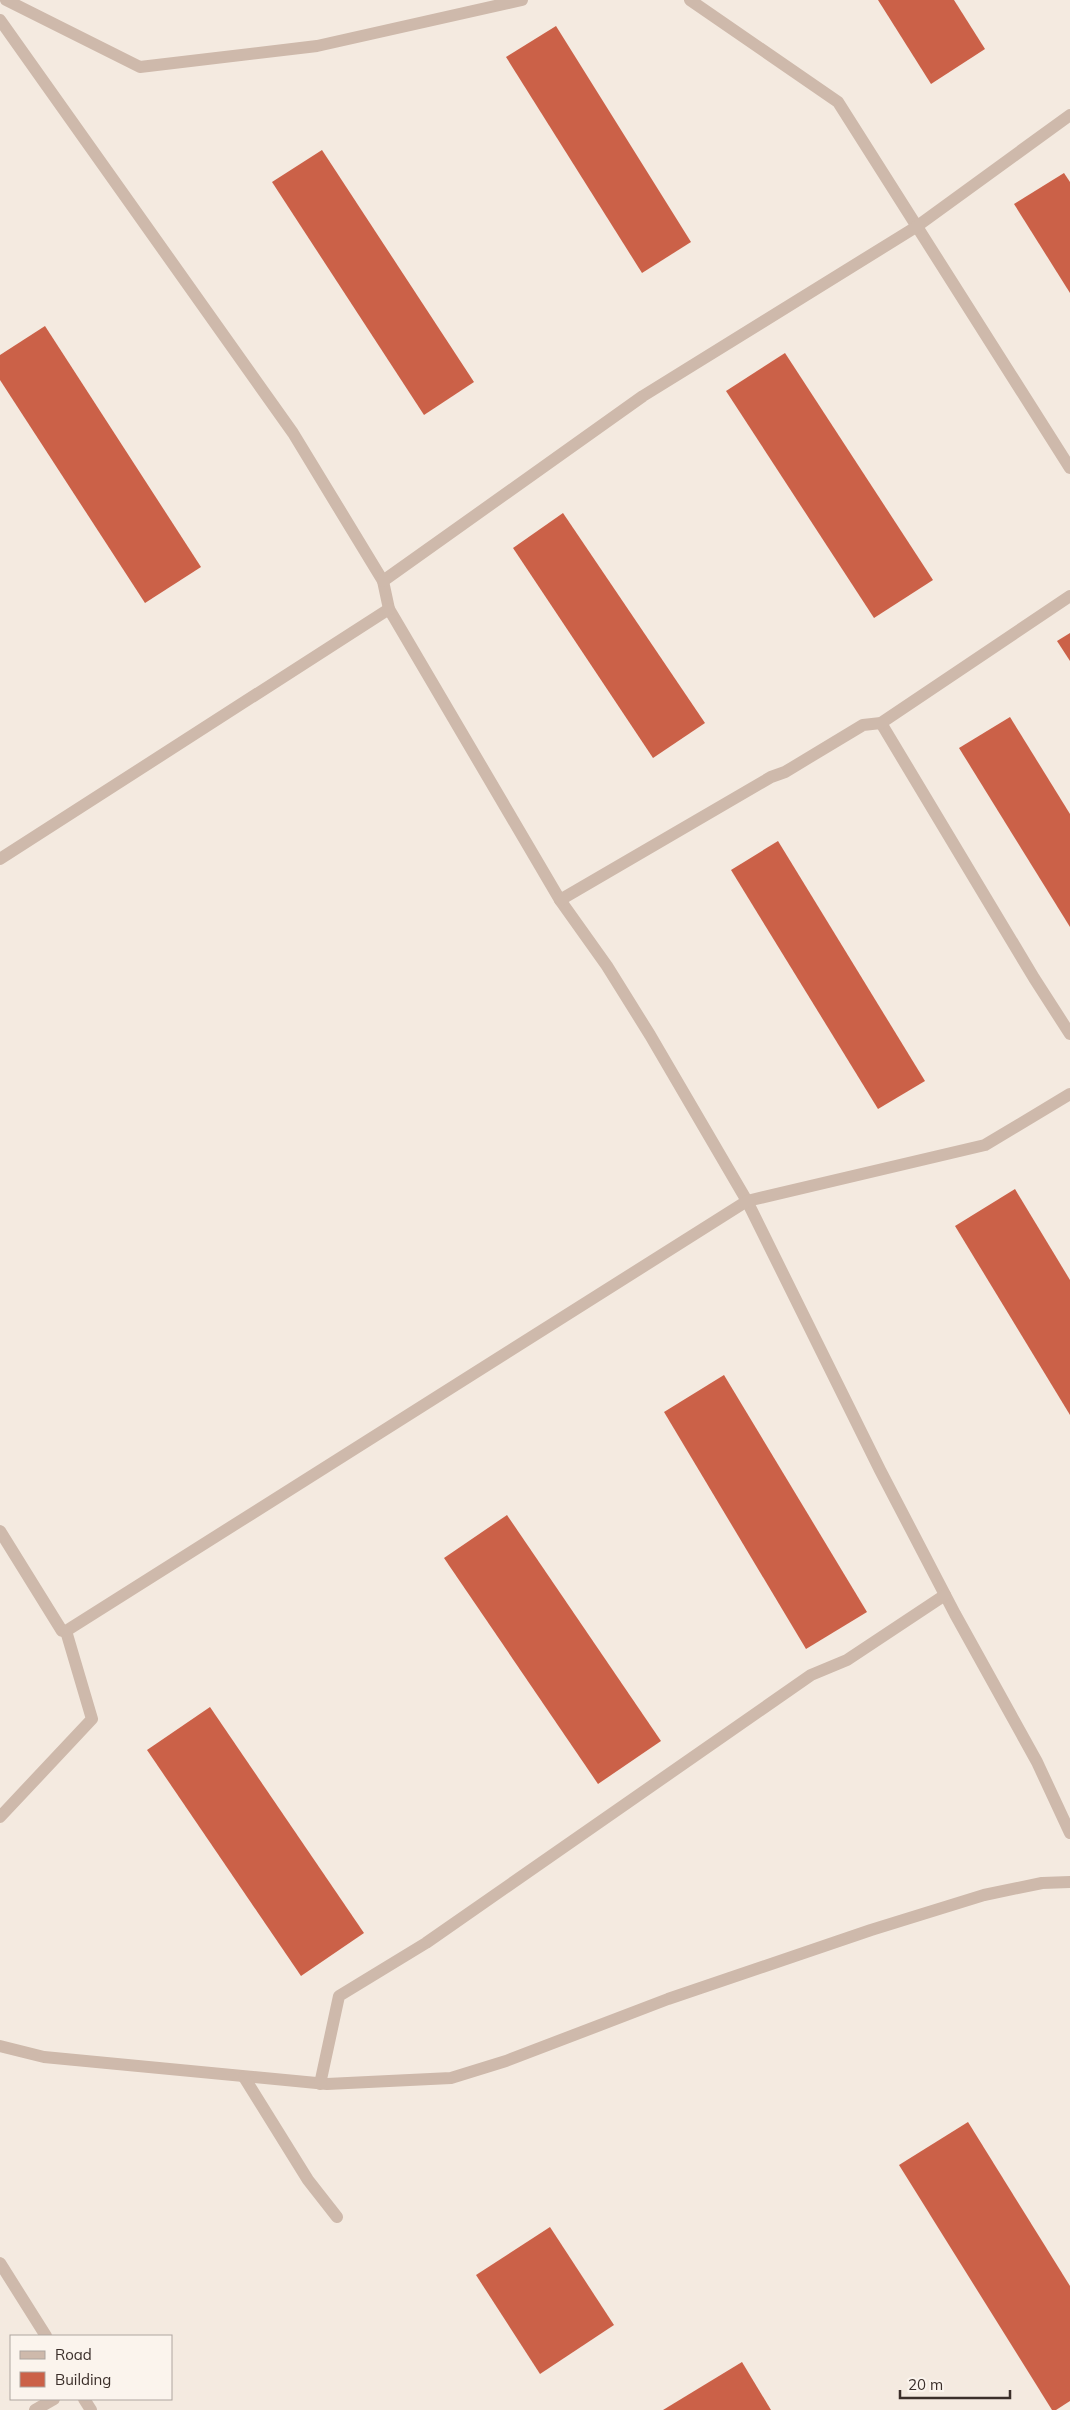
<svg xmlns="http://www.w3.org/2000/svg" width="1070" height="2410" font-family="Mulish,sans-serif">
	<rect width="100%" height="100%" fill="#f4eae0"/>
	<g fill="#cb6148">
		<polygon points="878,0 954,0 985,49 931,84"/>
		<polygon points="556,26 691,242 642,273 506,57"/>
		<polygon points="322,150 474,382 424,415 272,182"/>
		<polygon points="1064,173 1070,182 1070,293 1014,204"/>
		<polygon points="45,326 201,567 145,603 0,380 0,355"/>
		<polygon points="785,353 933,580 874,618 726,391"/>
		<polygon points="563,513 705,723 653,758 513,548"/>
		<polygon points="1070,633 1070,661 1057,641"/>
		<polygon points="1010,717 1070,814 1070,927 959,748"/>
		<polygon points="778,841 925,1081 878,1109 731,870"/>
		<polygon points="1015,1189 1070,1280 1070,1415 955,1226"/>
		<polygon points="724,1375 867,1612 806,1649 664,1412"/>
		<polygon points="507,1515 661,1741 598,1784 444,1558"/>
		<polygon points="210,1707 364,1933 301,1976 147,1750"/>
		<polygon points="968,2122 1070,2286 1070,2401 1056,2410 1052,2410 899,2165"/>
		<polygon points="550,2227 614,2325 540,2374 476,2275"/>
		<polygon points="742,2362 771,2410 663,2410"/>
	</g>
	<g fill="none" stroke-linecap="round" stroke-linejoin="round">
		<g stroke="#ceb9ab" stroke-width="12">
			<polyline points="6,0 140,67 317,46 522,0"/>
			<polyline points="690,0 838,102 1070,468"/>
			<polyline points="0,20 293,433 383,581 389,609 560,900 607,966 650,1035 747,1201 880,1470 955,1614 1037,1762 1070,1833"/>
			<polyline points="383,581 643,396 916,227 1070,115"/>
			<polyline points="881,723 1034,978 1070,1034"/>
			<polyline points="0,859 389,609"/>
			<polyline points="560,900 771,777 785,772 863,725 881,723 1070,596"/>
			<polyline points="0,1531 62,1631 66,1631 747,1201 985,1145 1070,1094"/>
			<polyline points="0,1817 92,1719 66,1631"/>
			<polyline points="0,2046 44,2057 327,2084 451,2078 506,2061 668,1999 871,1930 984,1895 1042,1883 1070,1882"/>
			<polyline points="244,2077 308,2180 337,2217"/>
			<polyline points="320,2084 339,1996 426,1943 811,1675 847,1660 945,1595"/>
			<polyline points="0,2263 46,2336"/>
			<polyline points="84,2399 91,2410"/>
			<polyline points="35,2410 54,2399"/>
		</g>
	</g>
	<rect x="10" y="2335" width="162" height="65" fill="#fbf4ed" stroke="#aea59f"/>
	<rect x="20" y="2351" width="25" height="8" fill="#ceb9ab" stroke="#aea59f"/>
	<text x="55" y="2360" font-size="15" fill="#3b2f2a">Road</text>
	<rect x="20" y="2372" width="25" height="15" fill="#cb6148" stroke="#aea59f"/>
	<text x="55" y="2385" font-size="15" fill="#3b2f2a">Building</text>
	<path d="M900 2390v8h110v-8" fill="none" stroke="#3b2f2a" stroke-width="2.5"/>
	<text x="908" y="2390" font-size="15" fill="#3b2f2a" stroke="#fbf4ed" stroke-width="4" paint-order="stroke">20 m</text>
</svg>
